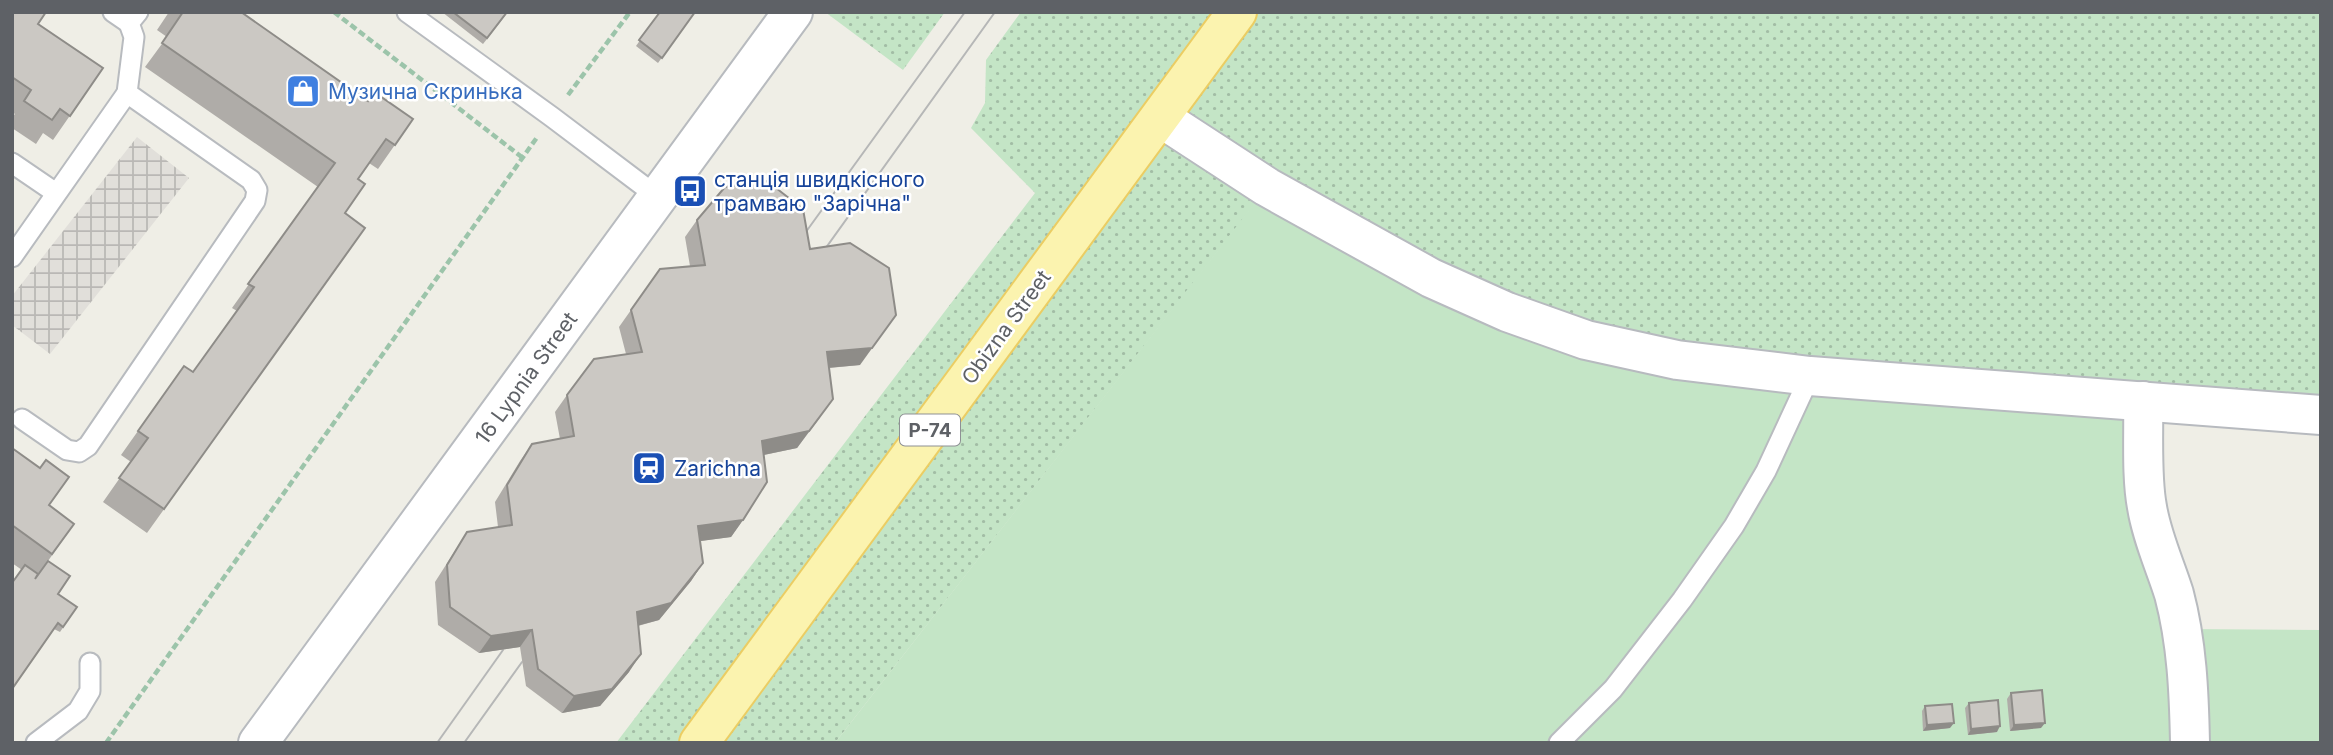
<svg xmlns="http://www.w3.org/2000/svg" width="2333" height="755" font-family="Inter,sans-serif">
	<defs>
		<pattern id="industrial-grid" width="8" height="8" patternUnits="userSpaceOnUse" patternTransform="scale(1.75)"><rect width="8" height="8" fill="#e1dfda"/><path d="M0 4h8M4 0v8" fill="none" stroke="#bab8b5"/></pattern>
		<pattern id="grass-dots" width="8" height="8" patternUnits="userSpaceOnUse" patternTransform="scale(1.75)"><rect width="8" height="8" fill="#c4e5c6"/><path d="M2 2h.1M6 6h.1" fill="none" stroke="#a2bda5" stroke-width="1.8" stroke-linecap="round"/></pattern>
	</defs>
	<rect width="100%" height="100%" fill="#efeee6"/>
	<polygon fill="url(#industrial-grid)" points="137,137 189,178 50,354 12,325 12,296"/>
	<g fill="url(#grass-dots)">
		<polygon points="825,12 945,12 903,70"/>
		<polygon points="1021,12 2321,12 2321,415 1586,340 1267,188 835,743 616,743 1035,193 971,128 985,103 986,60"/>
	</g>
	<polygon fill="#c4e5c6" points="1267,187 1587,341 2143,401 2182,629 2321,630 2321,743 835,743"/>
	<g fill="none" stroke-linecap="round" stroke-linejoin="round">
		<g stroke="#b8bbbf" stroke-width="23">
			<g id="service">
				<polyline points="113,12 129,23"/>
				<polyline points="407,12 552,117 658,197"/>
				<polyline points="12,163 56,193"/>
				<polyline points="12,257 127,93"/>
				<polyline points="22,419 67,450 79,452 88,446 255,201 257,190 251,180 127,93 134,37 129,23 138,12"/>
				<polyline points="36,743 78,711 90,691 90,663"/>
				<polyline points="1559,743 1613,689 1682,600 1734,526 1766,471 1810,376"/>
			</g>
		</g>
		<g stroke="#b8bbbf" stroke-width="42">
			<path id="minor" d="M2143,401C2144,433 2141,476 2147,507C2152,538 2165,565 2174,594C2187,643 2189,693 2190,743"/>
		</g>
		<g stroke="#b8bbbf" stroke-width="42">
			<polyline id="tertiary" points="258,743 793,12"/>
		</g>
		<g stroke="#b7babf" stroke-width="42">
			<polyline id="secondary" points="1161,118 1267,187 1431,278 1507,312 1586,340 1677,360 1810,376 2321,415"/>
		</g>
		<g stroke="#ebcd63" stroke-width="42">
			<polyline id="primary" points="699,743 1237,12"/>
		</g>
		<g stroke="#9cc4aa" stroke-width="4.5" stroke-dasharray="7 3.5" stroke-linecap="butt">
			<polyline points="334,12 523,158"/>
			<polyline points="568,95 630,12"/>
			<polyline points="106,743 538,136"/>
		</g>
		<use href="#service" stroke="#fff" stroke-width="19"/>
		<use href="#minor" stroke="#fff" stroke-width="38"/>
		<use href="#tertiary" stroke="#fff" stroke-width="38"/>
		<use href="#secondary" stroke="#fff" stroke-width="38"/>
		<use href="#primary" stroke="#fbf3af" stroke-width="38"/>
		<g stroke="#b6b7b7" stroke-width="2">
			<polyline points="795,247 965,12"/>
			<polyline points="815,263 995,12"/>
			<polyline points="437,743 503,650"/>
			<polyline points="464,743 522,662"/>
		</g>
	</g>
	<g fill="#afaca8">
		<polygon points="12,12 38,24 103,68 53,140 43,133 36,144 12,128 12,117 15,114 12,112"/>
		<polygon points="169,12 241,12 368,101 413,119 378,169 369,163 358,179 345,213 365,228 147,533 103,502 131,462 121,455 184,366 193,372 237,311 232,308 318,187 145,67 167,37 157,30"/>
		<polygon points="442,12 508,12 483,44"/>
		<polygon points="660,12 695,12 658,63 636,46"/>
		<polygon points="697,220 810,249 860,365 829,368 821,416 797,448 764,455 743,520 731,537 700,541 703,563 691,581 659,620 638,626 629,672 600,706 562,713 526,686 520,647 479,653 438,625 435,582 467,532 498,527 495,502 520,461 532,444 560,439 555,412 567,395 626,354 619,327 660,269 690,266 685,237"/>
		<polygon points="12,448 49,506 74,524 48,561 58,594 77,607 60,632 54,629 22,570 12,563"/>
		<polygon points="2011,693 2041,728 2010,731 2007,699"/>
		<polygon points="1969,703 1997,732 1968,735 1965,708"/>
		<polygon points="1925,706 1950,728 1923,731 1922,711"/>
	</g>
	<g fill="#8e8c88">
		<polygon points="896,315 860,365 815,369 827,352"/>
		<polygon points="833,399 797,448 749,458 762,441"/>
		<polygon points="743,520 731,537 686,543 698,526"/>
		<polygon points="703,563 691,581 659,620 625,629 637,612"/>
		<polygon points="532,630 520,647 479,653 491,636"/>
		<polygon points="641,654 629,672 600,706 562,713 574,696"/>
		<polygon points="1954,723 1950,728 1923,731 1927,725"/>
		<polygon points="2045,723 2041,728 2010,731 2014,725"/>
		<polygon points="2000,726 1997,732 1968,735 1971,729"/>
	</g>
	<g fill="#cbc8c3" stroke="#8e8c88" stroke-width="2">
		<polygon points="12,12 46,12 38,24 103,68 70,116 60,109 52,120 24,101 31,90 12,77"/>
		<polygon points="183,12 241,12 368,101 374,92 413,119 395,145 386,139 358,179 365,184 345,213 365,228 164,509 119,478 148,438 138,431 184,366 193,372 254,287 248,284 335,163 162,43"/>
		<polygon points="453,12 507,12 487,38"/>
		<polygon points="660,12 695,12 662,58 639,40"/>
		<polygon points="767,181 803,209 810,249 850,243 889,268 896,315 872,348 827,352 833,399 809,431 762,441 767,482 743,520 698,526 703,563 671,603 637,612 641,654 612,689 574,696 538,669 532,630 491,636 450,607 447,565 467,532 512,525 507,485 532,444 574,436 567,395 594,359 642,352 631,310 660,269 705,265 697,220 725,187"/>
		<polygon points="12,448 40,468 46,460 69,477 49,505 74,524 52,554 12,525"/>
		<polygon points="48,561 70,576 58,594 77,607 63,627 58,623 12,689 12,583 25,565 38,574 35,579"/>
		<polygon points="2042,690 2045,723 2014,725 2011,693"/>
		<polygon points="1998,700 2000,726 1971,729 1969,703"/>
		<polygon points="1952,704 1954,723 1927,725 1925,706"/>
	</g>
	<defs>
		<g id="shop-square" transform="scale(1.75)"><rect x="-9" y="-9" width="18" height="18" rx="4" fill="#3f7fe0" stroke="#fff"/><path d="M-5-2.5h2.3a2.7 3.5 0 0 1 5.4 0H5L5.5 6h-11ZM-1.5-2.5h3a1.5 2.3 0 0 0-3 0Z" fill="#fff"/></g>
		<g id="bus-square" transform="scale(1.75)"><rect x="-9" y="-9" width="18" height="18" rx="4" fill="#1a4fb4" stroke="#fff"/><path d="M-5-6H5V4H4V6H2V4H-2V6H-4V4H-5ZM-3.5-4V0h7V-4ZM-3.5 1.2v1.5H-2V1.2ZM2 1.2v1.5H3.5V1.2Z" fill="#fff"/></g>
		<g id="station-square" transform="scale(1.75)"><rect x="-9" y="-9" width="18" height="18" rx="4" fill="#1a4fb4" stroke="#fff"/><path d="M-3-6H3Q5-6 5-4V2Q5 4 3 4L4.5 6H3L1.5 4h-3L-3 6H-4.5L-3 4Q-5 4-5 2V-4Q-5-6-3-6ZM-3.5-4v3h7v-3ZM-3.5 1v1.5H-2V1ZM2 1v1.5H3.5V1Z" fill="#fff"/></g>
	</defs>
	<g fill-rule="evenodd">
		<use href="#shop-square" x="303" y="91"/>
		<use href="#bus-square" x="690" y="191"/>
		<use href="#station-square" x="649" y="468"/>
	</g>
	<g text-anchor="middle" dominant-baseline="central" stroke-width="5" stroke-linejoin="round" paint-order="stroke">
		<rect fill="#fff" stroke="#8e9094" stroke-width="2" x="900" y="414.5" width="60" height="31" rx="5"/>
		<g font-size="19" font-weight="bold" fill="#5e6166">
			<text x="930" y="430">Р-74</text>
		</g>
		<g font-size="21" fill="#366cbe" stroke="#fff" text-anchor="start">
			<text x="328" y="91">Музична Скринька</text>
		</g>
		<g font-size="21" fill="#164399" stroke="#fff" text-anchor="start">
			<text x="714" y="179">станція швидкісного<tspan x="714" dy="24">трамваю "Зарічна"</tspan></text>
			<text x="674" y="468">Zarichna</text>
		</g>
		<g font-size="21" fill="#5e6166" stroke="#fff">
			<text transform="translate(1006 327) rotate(-54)">Obizna Street</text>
			<text transform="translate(526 378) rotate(-54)">16 Lypnia Street</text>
		</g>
	</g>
	<rect width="2333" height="755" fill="none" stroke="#5e6166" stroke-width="28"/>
</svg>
